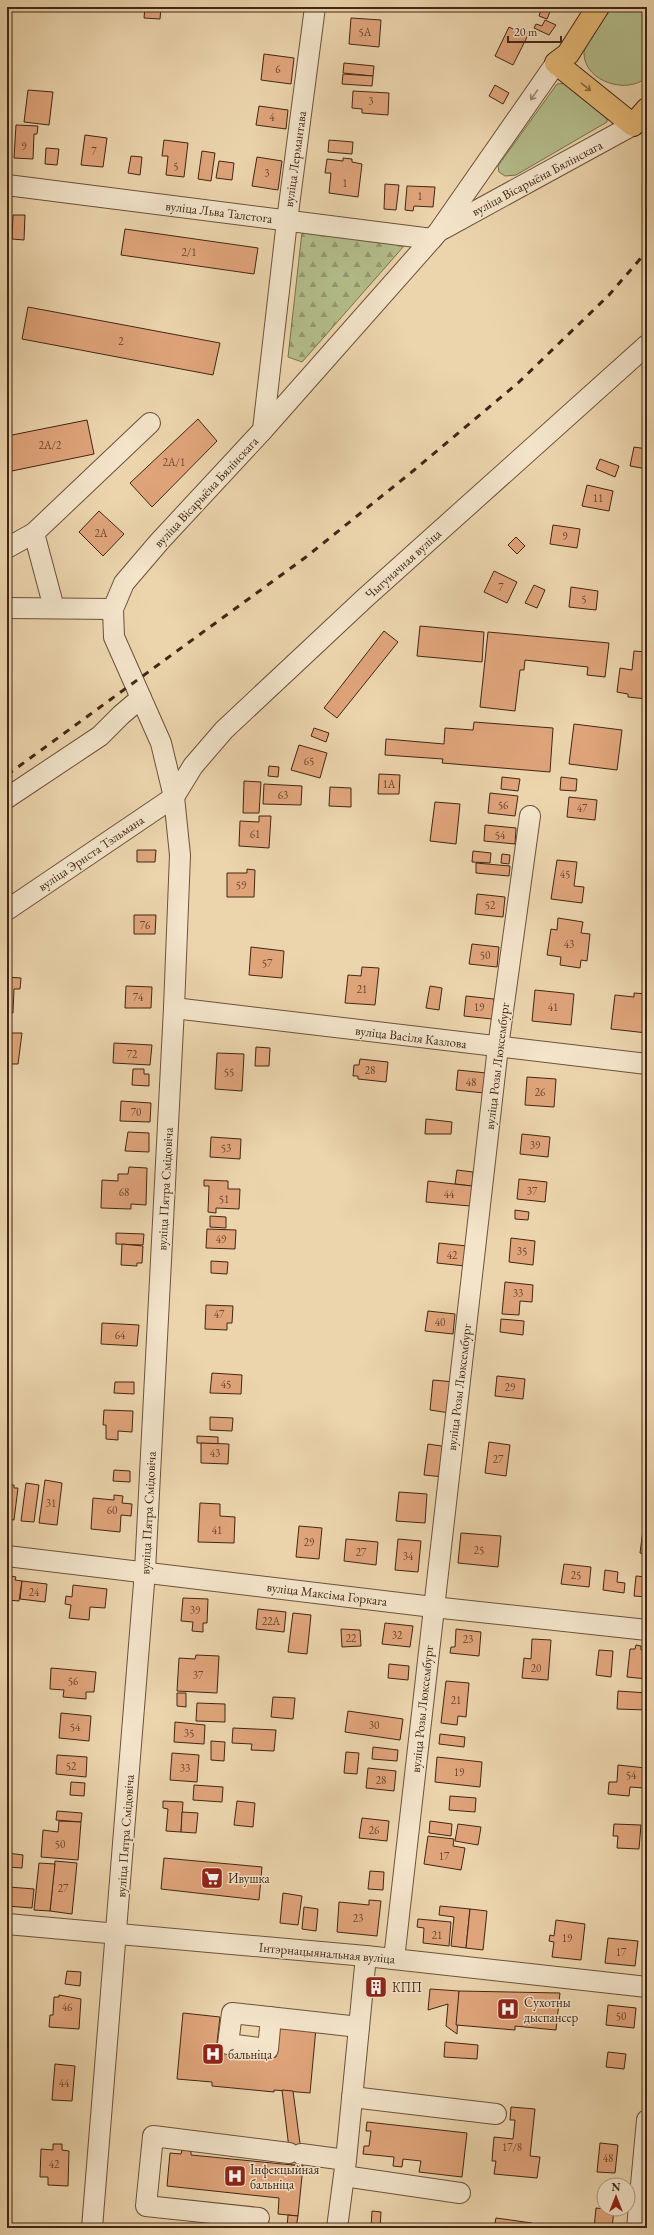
<svg xmlns="http://www.w3.org/2000/svg" width="654" height="2235" font-family="'EB Garamond',serif">
	<defs>
		<pattern id="forest-firs" width="22" height="20" patternUnits="userSpaceOnUse"><rect width="22" height="20" fill="#b4be8c"/><path d="M5 1l3.5 6h-7zM16 11l3.5 6h-7z" fill="#949a71"/></pattern>
	</defs>
	<rect width="100%" height="100%" fill="#ecd5ad"/>
	<filter id="stains"><feTurbulence type="fractalNoise" baseFrequency=".005" numOctaves="4"/><feColorMatrix values="0 0 0 0 .2 0 0 0 0 .09 0 0 0 0 .02 0 0 0 .5 -.17"/></filter>
	<radialGradient id="worn" r=".72"><stop offset=".6" stop-color="#630" stop-opacity="0"/><stop offset="1" stop-color="#630" stop-opacity=".3"/></radialGradient>
	<g fill="#b4be8c" stroke="#7b7250">
		<path d="M608,7H647V77C628,95 585,82 584,54C584,37 599,21 608,7Z"/>
		<polygon points="569,83 607,117 607,122 516,175 505,176 499,172 498,166 557,84"/>
	</g>
	<polygon fill="url(#forest-firs)" stroke="#7b7250" points="302,232 404,240 404,246 302,362 288,357"/>
	<g fill="#e0a47b" stroke="#422615">
		<polygon points="145,7 161,7 160,19 144,18"/>
		<polygon points="542,7 552,7 547,19 539,16"/>
		<polygon points="351,18 381,20 379,47 349,44"/>
		<polygon points="545,20 556,25 549,35 534,28 536,24 542,26"/>
		<polygon points="509,27 515,30 517,27 529,33 513,65 495,56"/>
		<polygon points="264,54 294,58 291,84 261,80"/>
		<polygon points="344,63 374,66 373,76 343,73"/>
		<polygon points="343,74 373,76 372,86 342,84"/>
		<polygon points="495,85 509,93 503,104 489,96"/>
		<polygon points="28,90 53,92 49,125 24,122"/>
		<polygon points="353,91 389,93 388,115 362,113 362,109 352,108"/>
		<polygon points="259,106 288,110 286,129 256,125"/>
		<polygon points="16,125 38,126 37,134 34,134 33,159 14,158"/>
		<polygon points="85,135 107,138 103,167 81,165"/>
		<polygon points="164,140 188,143 184,177 166,175 168,156 162,156"/>
		<polygon points="329,140 353,142 352,154 328,152"/>
		<polygon points="46,148 59,149 57,165 45,164"/>
		<polygon points="202,151 215,153 211,181 198,179"/>
		<polygon points="131,156 142,157 140,175 128,173"/>
		<polygon points="257,157 282,161 278,190 252,186"/>
		<polygon points="343,158 352,159 352,162 362,164 358,197 329,193 331,173 325,173 327,159 343,161"/>
		<polygon points="219,161 234,163 232,180 216,178"/>
		<polygon points="385,184 399,185 396,210 384,209"/>
		<polygon points="407,186 435,187 433,207 414,206 413,211 405,210"/>
		<polygon points="13,215 25,215 24,240 12,239"/>
		<polygon points="125,229 258,248 254,274 121,255"/>
		<polygon points="28,307 220,343 213,375 22,339"/>
		<polygon points="198,419 217,441 152,507 130,483"/>
		<polygon points="87,420 94,454 7,472 7,436"/>
		<polygon points="634,447 647,449 647,469 630,466"/>
		<polygon points="600,459 619,466 615,477 596,469"/>
		<polygon points="587,485 613,491 609,511 582,506"/>
		<polygon points="99,511 124,534 103,556 79,532"/>
		<polygon points="553,525 580,529 577,548 550,544"/>
		<polygon points="516,537 525,546 517,554 508,545"/>
		<polygon points="494,571 517,582 507,603 484,592"/>
		<polygon points="534,585 545,590 537,608 525,603"/>
		<polygon points="571,587 598,591 596,610 569,607"/>
		<polygon points="420,626 484,632 482,662 417,656"/>
		<polygon points="384,631 398,642 337,718 324,708"/>
		<polygon points="488,632 609,643 605,677 587,675 588,667 525,660 524,670 520,670 515,711 480,707"/>
		<polygon points="634,651 647,652 647,699 628,697 628,694 617,692 620,668 632,670"/>
		<polygon points="474,722 553,728 550,772 442,763 443,759 385,755 386,739 444,744 445,728 473,730"/>
		<polygon points="574,724 622,730 617,770 569,764"/>
		<polygon points="314,728 329,733 326,742 311,736"/>
		<polygon points="299,745 327,753 320,778 291,770"/>
		<polygon points="269,766 279,767 278,777 268,776"/>
		<polygon points="379,774 400,775 399,794 378,794"/>
		<polygon points="502,777 520,779 518,791 501,789"/>
		<polygon points="561,777 577,779 576,791 560,790"/>
		<polygon points="244,781 261,782 259,813 243,813"/>
		<polygon points="264,784 302,786 301,805 263,804"/>
		<polygon points="330,787 351,788 351,807 329,806"/>
		<polygon points="490,793 518,796 515,816 488,813"/>
		<polygon points="569,797 597,800 595,820 567,817"/>
		<polygon points="435,802 460,804 456,844 430,841"/>
		<polygon points="259,816 271,816 269,848 239,846 240,821 259,822"/>
		<polygon points="485,825 516,828 515,844 484,841"/>
		<polygon points="137,850 156,850 155,862 137,862"/>
		<polygon points="473,851 491,853 490,863 472,862"/>
		<polygon points="502,854 510,855 509,864 501,863"/>
		<polygon points="557,860 577,862 574,886 584,887 582,903 551,899"/>
		<polygon points="476,863 510,866 509,876 476,873"/>
		<polygon points="247,869 255,870 254,897 227,897 227,873 247,873"/>
		<polygon points="477,894 505,897 503,917 475,914"/>
		<polygon points="134,915 156,915 155,934 134,934"/>
		<polygon points="558,918 583,922 581,933 590,934 587,961 581,960 580,968 560,965 561,957 547,955 551,929 557,930"/>
		<polygon points="472,944 499,947 497,967 469,964"/>
		<polygon points="251,947 284,951 282,978 249,975"/>
		<polygon points="362,967 379,968 375,1005 345,1003 348,975 361,976"/>
		<polygon points="7,977 21,978 20,989 14,989 13,1013 7,1013"/>
		<polygon points="126,986 152,987 151,1008 125,1008"/>
		<polygon points="430,986 442,988 439,1010 426,1008"/>
		<polygon points="535,990 574,994 571,1025 532,1021"/>
		<polygon points="634,993 647,994 647,1033 611,1029 615,995 634,997"/>
		<polygon points="466,996 494,999 492,1019 464,1016"/>
		<polygon points="7,1033 22,1033 18,1064 7,1064"/>
		<polygon points="114,1043 152,1045 150,1065 113,1063"/>
		<polygon points="256,1047 270,1048 269,1066 255,1066"/>
		<polygon points="217,1053 244,1054 242,1091 215,1089"/>
		<polygon points="360,1059 388,1062 386,1082 358,1079 358,1076 353,1076 354,1065 359,1065"/>
		<polygon points="133,1069 144,1069 144,1074 149,1074 149,1086 132,1085"/>
		<polygon points="458,1070 486,1073 484,1093 456,1090"/>
		<polygon points="527,1077 556,1079 554,1107 525,1105"/>
		<polygon points="121,1101 151,1103 150,1122 120,1121"/>
		<polygon points="426,1119 452,1122 451,1134 425,1134"/>
		<polygon points="128,1132 149,1133 149,1152 125,1151"/>
		<polygon points="522,1134 550,1137 548,1157 520,1154"/>
		<polygon points="211,1137 241,1139 240,1159 210,1157"/>
		<polygon points="129,1167 147,1168 146,1205 131,1204 131,1209 101,1208 102,1180 118,1181 118,1174 128,1174"/>
		<polygon points="457,1170 473,1172 472,1186 455,1184"/>
		<polygon points="519,1179 547,1182 545,1202 517,1199"/>
		<polygon points="204,1180 228,1181 228,1189 240,1189 239,1209 216,1208 216,1213 208,1212 209,1186 204,1186"/>
		<polygon points="428,1181 472,1186 470,1206 426,1202"/>
		<polygon points="515,1210 529,1212 528,1220 515,1219"/>
		<polygon points="210,1216 226,1217 226,1228 210,1227"/>
		<polygon points="207,1229 236,1230 235,1249 206,1248"/>
		<polygon points="116,1233 144,1234 143,1245 116,1244"/>
		<polygon points="511,1238 535,1241 533,1265 509,1262"/>
		<polygon points="439,1243 467,1246 465,1266 437,1263"/>
		<polygon points="122,1244 143,1246 142,1263 137,1263 137,1266 121,1265"/>
		<polygon points="211,1261 228,1262 227,1274 211,1273"/>
		<polygon points="505,1282 533,1285 532,1302 520,1301 519,1315 502,1314"/>
		<polygon points="206,1305 233,1306 232,1323 227,1323 227,1330 205,1329"/>
		<polygon points="428,1311 455,1314 453,1334 425,1331"/>
		<polygon points="501,1319 524,1321 523,1335 500,1332"/>
		<polygon points="102,1323 139,1325 137,1346 101,1344"/>
		<polygon points="212,1373 242,1375 241,1394 210,1393"/>
		<polygon points="497,1376 525,1379 523,1399 495,1396"/>
		<polygon points="433,1380 454,1382 450,1413 430,1410"/>
		<polygon points="115,1382 134,1382 134,1394 114,1393"/>
		<polygon points="104,1410 133,1411 132,1432 118,1431 118,1440 106,1439 106,1425 103,1425"/>
		<polygon points="210,1417 233,1418 232,1431 210,1430"/>
		<polygon points="197,1436 218,1437 218,1444 197,1443"/>
		<polygon points="489,1442 510,1445 506,1476 485,1473"/>
		<polygon points="201,1443 229,1444 228,1464 201,1463"/>
		<polygon points="428,1444 448,1447 444,1477 424,1475"/>
		<polygon points="114,1470 130,1471 130,1482 113,1481"/>
		<polygon points="45,1480 62,1483 57,1525 39,1523"/>
		<polygon points="26,1483 39,1485 34,1522 21,1521"/>
		<polygon points="7,1485 14,1485 14,1488 18,1488 14,1520 7,1519"/>
		<polygon points="399,1492 427,1494 425,1523 396,1521"/>
		<polygon points="114,1495 123,1496 122,1503 132,1504 131,1516 121,1515 120,1532 91,1529 93,1498 114,1500"/>
		<polygon points="200,1503 220,1504 220,1516 235,1517 234,1543 198,1542"/>
		<polygon points="645,1515 647,1515 647,1554 640,1553"/>
		<polygon points="299,1526 322,1528 319,1559 296,1557"/>
		<polygon points="461,1533 501,1536 498,1567 458,1563"/>
		<polygon points="346,1539 378,1542 376,1565 344,1561"/>
		<polygon points="398,1539 421,1541 418,1572 395,1570"/>
		<polygon points="564,1564 591,1567 589,1587 561,1584"/>
		<polygon points="605,1570 618,1572 617,1582 625,1583 624,1593 603,1590"/>
		<polygon points="10,1576 16,1577 15,1580 22,1581 19,1601 7,1600"/>
		<polygon points="636,1576 647,1577 647,1597 634,1596"/>
		<polygon points="22,1581 47,1584 45,1602 20,1599"/>
		<polygon points="73,1585 107,1589 105,1608 90,1607 89,1620 69,1618 71,1605 65,1604 66,1596 72,1597"/>
		<polygon points="183,1598 208,1599 207,1623 203,1623 203,1632 192,1631 193,1622 181,1621"/>
		<polygon points="258,1609 286,1612 284,1632 256,1629"/>
		<polygon points="293,1613 311,1615 307,1654 288,1652"/>
		<polygon points="385,1623 413,1626 410,1647 382,1644"/>
		<polygon points="341,1629 360,1630 361,1646 342,1647"/>
		<polygon points="456,1629 481,1632 479,1656 450,1653 451,1647 455,1647"/>
		<polygon points="532,1639 551,1640 548,1680 522,1678 524,1658 531,1659"/>
		<polygon points="636,1645 641,1646 641,1650 647,1650 647,1679 627,1677 630,1649 635,1649"/>
		<polygon points="599,1650 613,1651 611,1677 596,1675"/>
		<polygon points="196,1655 219,1656 217,1693 177,1691 179,1658 195,1659"/>
		<polygon points="389,1664 409,1666 408,1680 388,1678"/>
		<polygon points="51,1668 96,1672 94,1692 86,1692 86,1699 63,1697 64,1690 50,1689"/>
		<polygon points="446,1681 469,1683 466,1717 458,1716 457,1725 441,1723"/>
		<polygon points="618,1691 647,1693 647,1710 617,1709"/>
		<polygon points="177,1693 186,1693 186,1707 177,1706"/>
		<polygon points="273,1697 295,1698 293,1719 271,1717"/>
		<polygon points="197,1703 225,1704 225,1722 196,1721"/>
		<polygon points="348,1711 403,1719 400,1740 345,1732"/>
		<polygon points="61,1713 91,1716 89,1741 59,1738"/>
		<polygon points="175,1722 205,1725 204,1744 174,1742"/>
		<polygon points="233,1728 276,1730 274,1751 251,1750 252,1744 232,1743"/>
		<polygon points="440,1734 465,1737 464,1747 439,1744"/>
		<polygon points="211,1741 225,1742 224,1761 211,1760"/>
		<polygon points="373,1747 398,1750 397,1761 372,1759"/>
		<polygon points="346,1752 359,1753 357,1774 344,1773"/>
		<polygon points="172,1753 199,1755 197,1782 170,1780"/>
		<polygon points="57,1755 87,1757 86,1777 56,1774"/>
		<polygon points="437,1757 482,1762 480,1787 435,1782"/>
		<polygon points="618,1765 646,1768 644,1788 630,1787 629,1796 608,1794 609,1782 617,1782"/>
		<polygon points="368,1768 396,1771 394,1791 366,1788"/>
		<polygon points="71,1782 85,1783 84,1796 70,1795"/>
		<polygon points="194,1785 223,1787 222,1802 193,1800"/>
		<polygon points="450,1796 476,1798 475,1812 449,1810"/>
		<polygon points="163,1801 183,1802 181,1832 166,1831 168,1809 163,1808"/>
		<polygon points="237,1801 255,1803 253,1827 234,1825"/>
		<polygon points="57,1811 82,1813 81,1822 56,1820"/>
		<polygon points="182,1812 198,1813 196,1833 181,1832"/>
		<polygon points="362,1818 389,1821 387,1841 359,1838"/>
		<polygon points="59,1821 81,1822 78,1860 41,1857 43,1830 58,1832"/>
		<polygon points="430,1821 452,1824 451,1836 429,1833"/>
		<polygon points="458,1824 481,1827 478,1845 455,1841"/>
		<polygon points="614,1824 641,1825 639,1849 617,1848 618,1836 613,1836"/>
		<polygon points="428,1836 454,1839 453,1846 465,1848 461,1870 424,1864"/>
		<polygon points="7,1853 23,1855 22,1868 7,1867"/>
		<polygon points="164,1858 262,1867 259,1900 161,1889"/>
		<polygon points="55,1861 77,1863 72,1914 50,1911"/>
		<polygon points="39,1863 55,1864 50,1911 34,1910"/>
		<polygon points="370,1871 384,1872 383,1890 368,1889"/>
		<polygon points="9,1887 34,1889 32,1908 7,1906"/>
		<polygon points="283,1893 302,1896 298,1925 280,1923"/>
		<polygon points="369,1900 381,1901 377,1936 337,1932 339,1902 369,1905"/>
		<polygon points="440,1906 470,1909 466,1948 451,1946 454,1917 439,1915"/>
		<polygon points="304,1907 318,1909 316,1931 302,1929"/>
		<polygon points="470,1909 487,1911 483,1950 466,1948"/>
		<polygon points="418,1919 451,1922 449,1946 423,1943 424,1928 417,1927"/>
		<polygon points="556,1920 585,1924 581,1960 552,1957 554,1942 549,1941 550,1935 554,1936"/>
		<polygon points="608,1938 638,1941 635,1966 605,1963"/>
		<polygon points="67,1971 81,1972 80,1986 65,1984"/>
		<polygon points="370,1983 384,1983 383,1992 369,1991"/>
		<polygon points="430,1989 459,1991 457,2034 446,2026 448,2004 428,2010"/>
		<polygon points="459,1991 560,1993 556,2030 515,2026 515,2030 456,2025"/>
		<polygon points="59,1995 81,1999 79,2029 49,2027 50,2015 53,2015 54,1997 59,1997"/>
		<polygon points="608,2005 636,2008 634,2028 606,2025"/>
		<polygon points="183,2013 220,2017 216,2051 276,2057 280,2024 316,2028 310,2093 274,2090 274,2092 212,2086 212,2082 177,2079"/>
		<polygon points="445,2042 478,2045 477,2059 444,2057"/>
		<polygon points="608,2052 626,2054 624,2069 606,2067"/>
		<polygon points="55,2064 75,2066 72,2101 52,2100"/>
		<polygon points="282,2090 293,2091 303,2166 291,2165"/>
		<polygon points="511,2107 535,2109 530,2156 540,2157 537,2178 494,2174 496,2161 492,2161 494,2137 513,2139 515,2120 510,2120"/>
		<polygon points="367,2122 467,2133 462,2177 419,2172 421,2161 403,2159 402,2167 393,2166 394,2157 363,2154 364,2146 369,2146 371,2131 366,2131"/>
		<polygon points="600,2143 618,2145 615,2173 597,2172"/>
		<polygon points="53,2144 62,2144 62,2150 69,2151 68,2186 48,2185 48,2177 40,2177 41,2149 53,2150"/>
		<polygon points="182,2150 191,2151 191,2155 303,2166 298,2216 278,2214 279,2198 167,2186 170,2153 181,2154"/>
		<polygon points="596,2208 614,2210 612,2228 594,2228"/>
		<polygon points="372,2211 381,2212 380,2228 359,2228 371,2228"/>
		<polygon points="288,2215 298,2216 296,2228 287,2228"/>
		<polygon points="496,2218 532,2223 532,2228 494,2228"/>
	</g>
	<g fill="none" stroke-linecap="round" stroke-linejoin="round">
		<g stroke="#6c523b" stroke-width="22">
			<g id="minor">
				<polyline points="7,185 432,239"/>
				<polyline points="443,229 633,125"/>
				<polyline points="263,430 287,221 315,7"/>
				<polyline points="7,548 34,533"/>
				<polyline points="7,608 113,609"/>
				<polyline points="54,608 34,533 150,423"/>
				<polyline points="7,798 100,736 121,715 141,698"/>
				<polyline points="7,910 174,797 193,766 224,730 365,598 647,345"/>
				<polyline points="174,1008 647,1064"/>
				<polyline points="7,1556 433,1607 647,1630"/>
				<polyline points="7,1924 366,1956 647,1987"/>
				<polyline points="394,1959 498,1047 530,816"/>
				<polyline points="271,2017 268,2049 228,2044 232,2013 359,2027"/>
				<polyline points="352,2097 496,2114"/>
				<polyline points="301,2154 346,2160"/>
				<polyline points="344,2176 460,2193"/>
				<polyline points="259,2218 146,2206 153,2136 289,2153"/>
				<polyline points="92,2228 145,1571 174,1008 180,855 174,797 161,743 114,637 113,609 124,583 159,542 263,430 439,231 556,63"/>
				<polyline points="337,2228 346,2160 366,1956"/>
				<polyline points="637,2228 647,2120"/>
			</g>
		</g>
		<g stroke="#422615" stroke-width="24">
			<polyline id="major" points="598,7 568,54 556,63 633,125 647,109"/>
		</g>
		<use href="#minor" stroke="#f3e4ca" stroke-width="20"/>
		<use href="#major" stroke="#e6ba76" stroke-width="22"/>
		<polyline stroke="#422615" stroke-width="3" stroke-dasharray="7 7" stroke-linecap="butt" points="7,775 306,557 413,471 518,383 609,295 647,251"/>
	</g>
	<defs><path id="oneway-shaft" d="M-6 0H5M1.5-3L5.5 0L1.5 3" fill="none" stroke-width="1.6" stroke-linecap="round" stroke-linejoin="round"/></defs>
	<use stroke="#8c6941" href="#oneway-shaft" transform="translate(586 87) rotate(39)"/>
	<use stroke="#9a8570" href="#oneway-shaft" transform="translate(534 95) rotate(125)"/>
	<defs>
		<g id="supermarket-square" transform="scale(1.15)"><rect x="-9" y="-9" width="18" height="18" rx="4" fill="#8f2418" stroke="#f3e4ca"/><path d="M-6-5.5h2.5l.6 2H6L4.5 2H-2.5L-4.4-4H-6ZM-1.5 3.2a1.3 1.3 0 1 0 .1 0ZM3 3.2a1.3 1.3 0 1 0 .1 0Z" fill="#fff"/></g>
		<g id="building-square" transform="scale(1.15)"><rect x="-9" y="-9" width="18" height="18" rx="4" fill="#8f2418" stroke="#f3e4ca"/><path d="M-4-6H4V6H1V3H-1V6H-4ZM-2.5-4.3h1.7v1.8h-1.7ZM.8-4.3h1.7v1.8H.8ZM-2.5-1h1.7V.8h-1.7ZM.8-1h1.7V.8H.8Z" fill="#fff"/></g>
		<g id="hospital-square" transform="scale(1.15)"><rect x="-9" y="-9" width="18" height="18" rx="4" fill="#8f2418" stroke="#f3e4ca"/><path d="M-5-5h3v3.5h4V-5h3V5h-3V1.5h-4V5h-3Z" fill="#fff"/></g>
	</defs>
	<g fill-rule="evenodd">
		<use href="#supermarket-square" x="212" y="1878"/>
		<use href="#building-square" x="376" y="1987"/>
		<use href="#hospital-square" x="508" y="2009"/>
		<use href="#hospital-square" x="213" y="2054"/>
		<use href="#hospital-square" x="235" y="2176"/>
	</g>
	<g text-anchor="middle" dominant-baseline="central" stroke-width="3" stroke-linejoin="round" paint-order="stroke">
		<g font-size="11" fill="#6a462e">
			<text x="365" y="32">5А</text>
			<text x="278" y="69">6</text>
			<text x="371" y="101">3</text>
			<text x="272" y="117">4</text>
			<text x="24" y="146">9</text>
			<text x="94" y="151">7</text>
			<text x="176" y="166">5</text>
			<text x="267" y="173">3</text>
			<text x="345" y="183">1</text>
			<text x="420" y="196">1</text>
			<text x="189" y="252">2/1</text>
			<text x="121" y="341">2</text>
			<text x="50" y="445">2А/2</text>
			<text x="174" y="462">2А/1</text>
			<text x="598" y="498">11</text>
			<text x="101" y="533">2А</text>
			<text x="565" y="536">9</text>
			<text x="501" y="587">7</text>
			<text x="584" y="599">5</text>
			<text x="309" y="761">65</text>
			<text x="389" y="784">1А</text>
			<text x="283" y="795">63</text>
			<text x="503" y="805">56</text>
			<text x="582" y="808">47</text>
			<text x="255" y="834">61</text>
			<text x="500" y="835">54</text>
			<text x="565" y="874">45</text>
			<text x="241" y="885">59</text>
			<text x="490" y="905">52</text>
			<text x="145" y="925">76</text>
			<text x="569" y="944">43</text>
			<text x="485" y="955">50</text>
			<text x="267" y="963">57</text>
			<text x="362" y="989">21</text>
			<text x="138" y="997">74</text>
			<text x="479" y="1007">19</text>
			<text x="553" y="1007">41</text>
			<text x="132" y="1054">72</text>
			<text x="370" y="1070">28</text>
			<text x="229" y="1072">55</text>
			<text x="471" y="1082">48</text>
			<text x="540" y="1092">26</text>
			<text x="136" y="1112">70</text>
			<text x="535" y="1145">39</text>
			<text x="226" y="1148">53</text>
			<text x="532" y="1191">37</text>
			<text x="124" y="1192">68</text>
			<text x="449" y="1194">44</text>
			<text x="224" y="1199">51</text>
			<text x="221" y="1239">49</text>
			<text x="522" y="1251">35</text>
			<text x="452" y="1255">42</text>
			<text x="518" y="1293">33</text>
			<text x="219" y="1314">47</text>
			<text x="440" y="1322">40</text>
			<text x="120" y="1335">64</text>
			<text x="226" y="1384">45</text>
			<text x="510" y="1387">29</text>
			<text x="215" y="1453">43</text>
			<text x="498" y="1459">27</text>
			<text x="51" y="1503">31</text>
			<text x="112" y="1510">60</text>
			<text x="217" y="1530">41</text>
			<text x="309" y="1542">29</text>
			<text x="479" y="1550">25</text>
			<text x="361" y="1552">27</text>
			<text x="408" y="1556">34</text>
			<text x="576" y="1575">25</text>
			<text x="34" y="1592">24</text>
			<text x="195" y="1610">39</text>
			<text x="271" y="1621">22А</text>
			<text x="397" y="1635">32</text>
			<text x="351" y="1638">22</text>
			<text x="468" y="1639">23</text>
			<text x="536" y="1668">20</text>
			<text x="198" y="1675">37</text>
			<text x="73" y="1681">56</text>
			<text x="456" y="1700">21</text>
			<text x="374" y="1725">30</text>
			<text x="75" y="1727">54</text>
			<text x="189" y="1733">35</text>
			<text x="71" y="1766">52</text>
			<text x="185" y="1768">33</text>
			<text x="459" y="1772">19</text>
			<text x="631" y="1775">54</text>
			<text x="381" y="1780">28</text>
			<text x="374" y="1830">26</text>
			<text x="60" y="1844">50</text>
			<text x="444" y="1856">17</text>
			<text x="63" y="1888">27</text>
			<text x="358" y="1918">23</text>
			<text x="437" y="1935">21</text>
			<text x="567" y="1938">19</text>
			<text x="621" y="1952">17</text>
			<text x="67" y="2007">46</text>
			<text x="621" y="2016">50</text>
			<text x="64" y="2083">44</text>
			<text x="512" y="2147">17/8</text>
			<text x="608" y="2158">48</text>
			<text x="54" y="2164">42</text>
		</g>
		<g font-size="13" fill="#422615" stroke="#f3e4ca">
			<text transform="translate(295 159) rotate(-82)">вуліца Лермантава</text>
			<text transform="translate(537 178) rotate(-28)">вуліца Вісарыёна Бялінскага</text>
			<text transform="translate(219 212) rotate(7)">вуліца Льва Талстога</text>
			<text transform="translate(206 492) rotate(-47)">вуліца Вісарыёна Бялінскага</text>
			<text transform="translate(403 564) rotate(-42)">Чыгуначная вуліца</text>
			<text transform="translate(91 853) rotate(-34)">вуліца Эрнста Тэльмана</text>
			<text transform="translate(411 1037) rotate(7)">вуліца Васіля Казлова</text>
			<text transform="translate(497 1066) rotate(-83)">вуліца Розы Люксембург</text>
			<text transform="translate(165 1189) rotate(-87)">вуліца Пятра Смідовіча</text>
			<text transform="translate(459 1387) rotate(-83)">вуліца Розы Люксембург</text>
			<text transform="translate(148 1513) rotate(-87)">вуліца Пятра Смідовіча</text>
			<text transform="translate(327 1594) rotate(7)">вуліца Максіма Горкага</text>
			<text transform="translate(422 1709) rotate(-84)">вуліца Розы Люксембург</text>
			<text transform="translate(125 1836) rotate(-86)">вуліца Пятра Смідовіча</text>
			<text transform="translate(327 1953) rotate(5)">Інтэрнацыянальная вуліца</text>
		</g>
		<g font-size="13" fill="#422615" stroke="#f3e4ca" text-anchor="start">
			<text x="228" y="1878">Ивушка</text>
			<text x="392" y="1987">КПП</text>
			<text x="524" y="2002">Сухотны<tspan x="524" dy="15">дыспансер</tspan></text>
			<text x="228" y="2054">бальніца</text>
			<text x="250" y="2169">Інфекцыйная<tspan x="250" dy="15">бальніца</tspan></text>
		</g>
	</g>
	<rect width="654" height="2235" fill="none" stroke="#ecd5ad" stroke-width="24"/>
	<rect x="8" y="8" width="638" height="2219" fill="none" stroke="#422615" stroke-width="2"/>
	<rect x="12" y="12" width="630" height="2211" fill="none" stroke="#422615"/>
	<g transform="translate(616 2197)"><circle r="19" fill="#f3e4ca" stroke="#ac9882"/>
	<path d="M0-3L7 15L0 10L-7 15Z" fill="#8f2418"/>
	<text y="-6" font-size="11" font-weight="bold" text-anchor="middle" fill="#422615">N</text>
	</g>
	<path d="M508 36v6h53v-6" fill="none" stroke="#422615" stroke-width="2"/>
	<text x="514" y="36" font-size="12" fill="#422615" stroke="#f3e4ca" stroke-width="3" paint-order="stroke">20 m</text>
	<rect width="100%" height="100%" filter="url(#stains)"/>
	<rect width="100%" height="100%" fill="url(#worn)"/>
</svg>
